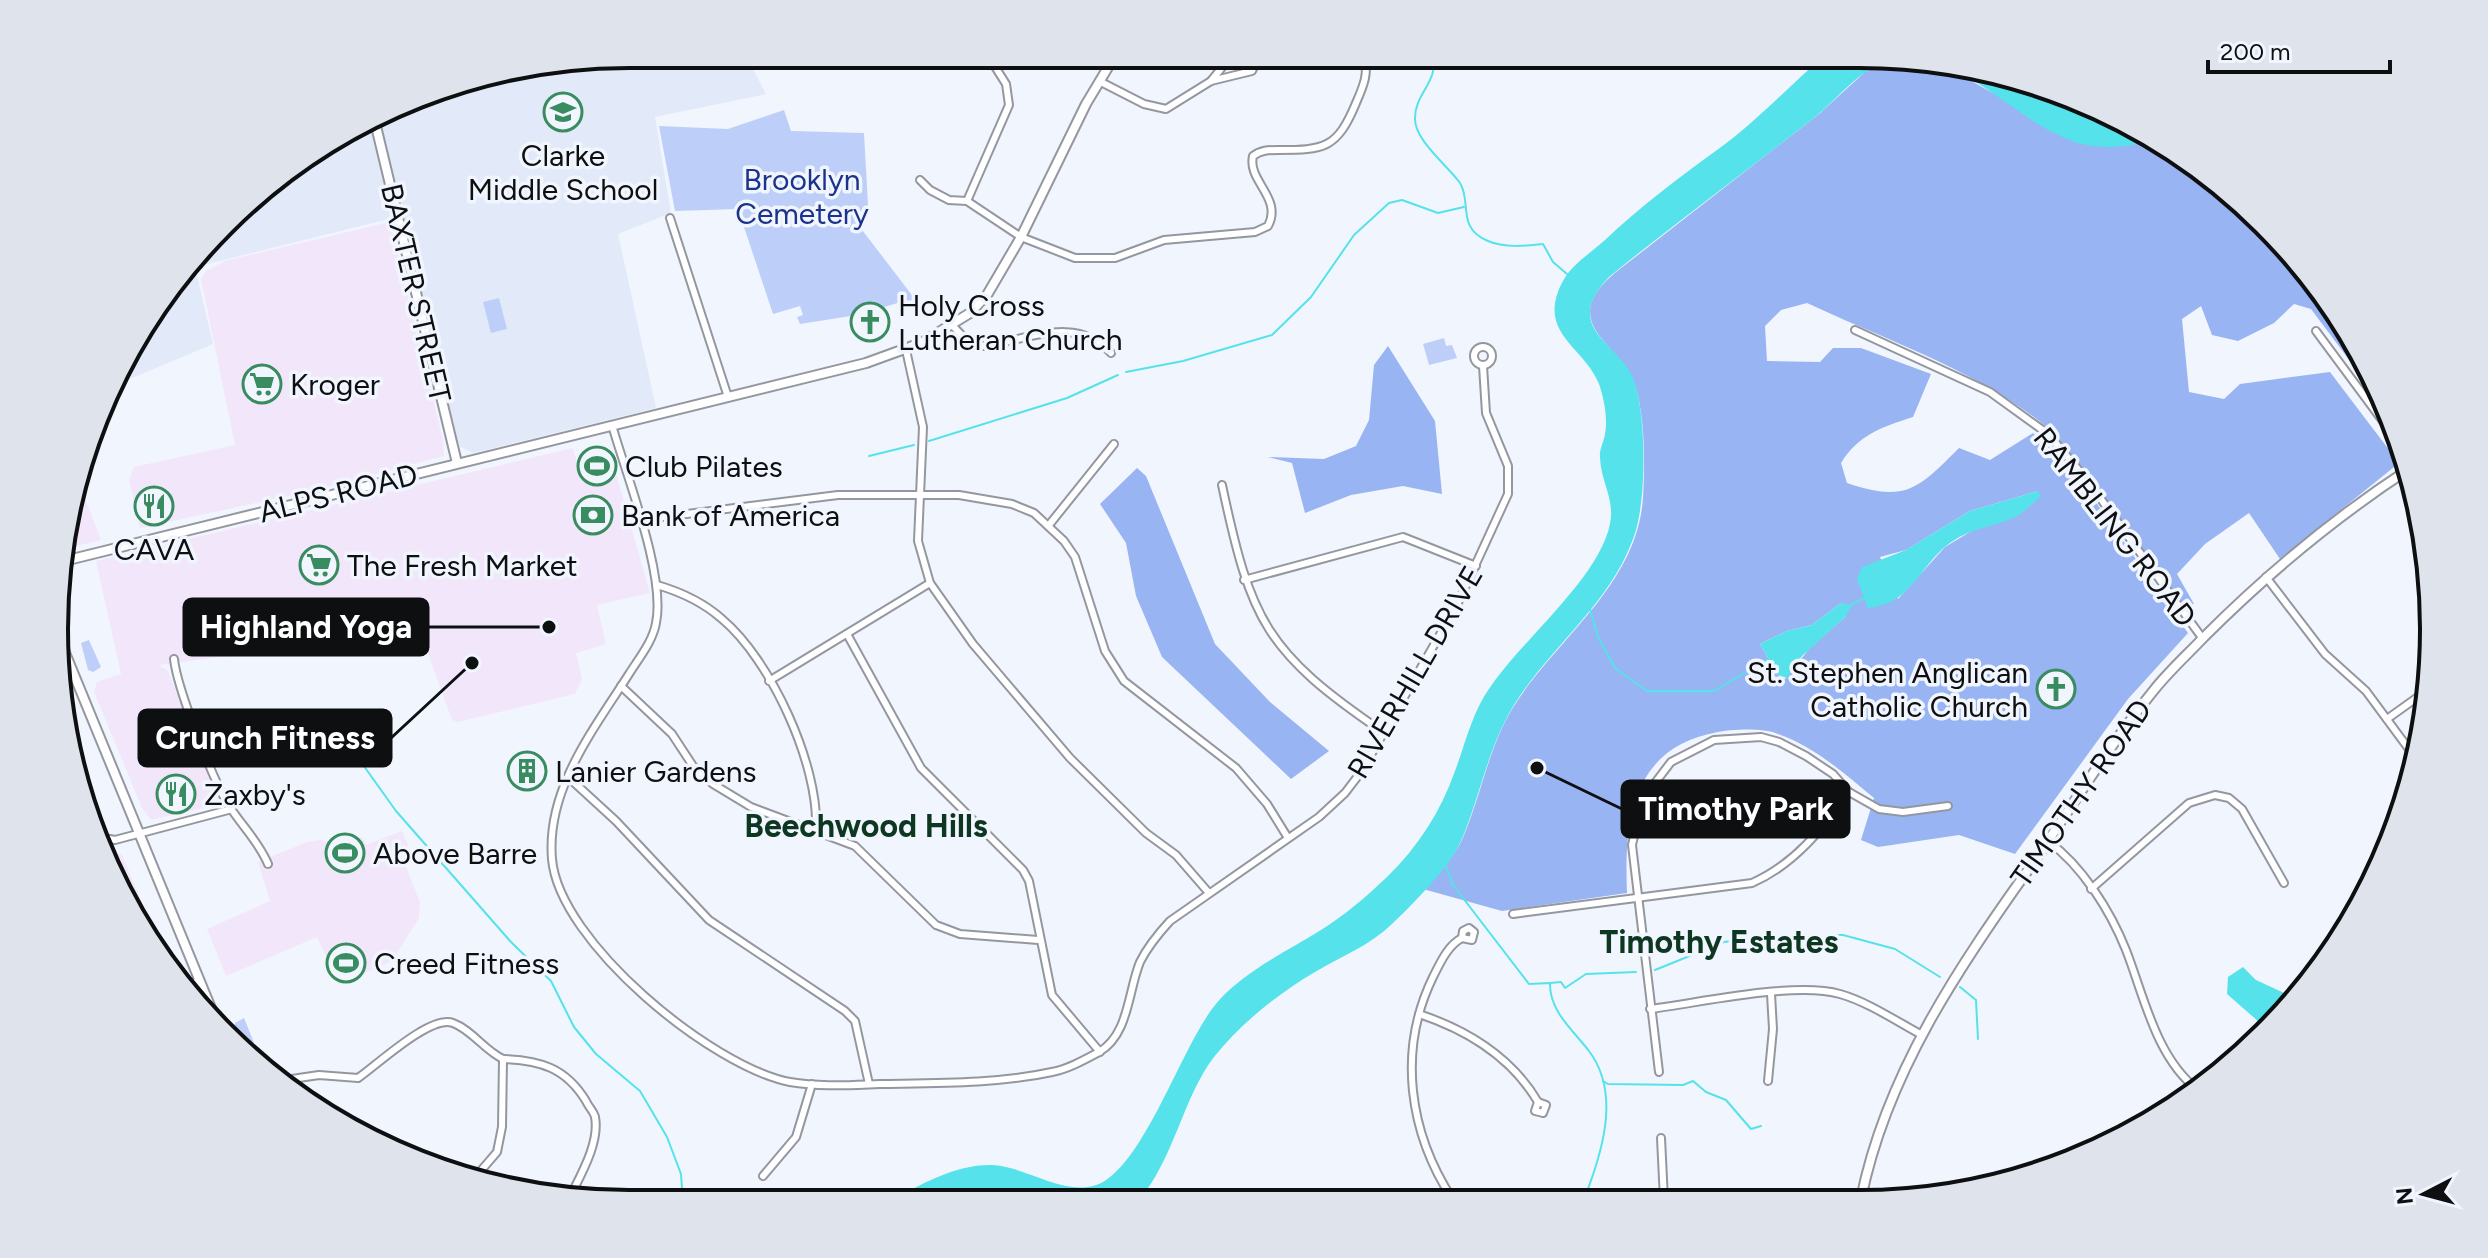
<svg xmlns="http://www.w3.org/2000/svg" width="2488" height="1258" font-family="Figtree,sans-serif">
	<rect width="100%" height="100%" fill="#f1f5fe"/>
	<g fill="#f2e6fb">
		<polygon points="390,222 443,440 444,456 312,491 140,528 129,479 134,467 235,445 201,279 207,270 228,260"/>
		<polygon points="573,448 581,478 615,470 650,593 597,605 606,644 576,653 582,679 575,694 458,722 452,720 423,640 399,633 159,665 168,671 220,804 151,820 142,808 94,692 97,682 121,674 96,561"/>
		<polygon points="77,478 101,540 64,549 65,516"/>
		<polygon points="402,831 409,847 400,852 420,902 419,918 392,961 339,984 317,937 226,976 207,929 270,901 258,862 307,842 321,840 339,846 362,837 366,845"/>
		<polygon points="102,847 122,855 154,932 149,934 113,883"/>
	</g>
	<g fill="#e2e9f9">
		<polygon points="629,54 745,54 766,94 655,117 671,213 618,234 656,408 473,453 459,446 379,119 444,85"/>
		<polygon points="369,125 393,218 195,267 213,344 125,381 119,370 151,310 279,173"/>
	</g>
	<g fill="#bdcff8">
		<polygon points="784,110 791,131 864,133 868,205 859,226 918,303 901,302 857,315 800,324 797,317 803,315 800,306 773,314 738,209 675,211 659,126 728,129"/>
		<polygon points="499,298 507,329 491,333 483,302"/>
		<polygon points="1444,338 1446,346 1452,345 1457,358 1429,365 1423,344"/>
		<polygon points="89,640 101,667 93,672 88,670 81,643"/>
		<path d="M244,1018L263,1065C249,1055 228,1043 235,1023Z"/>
	</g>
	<g fill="#99b4f3" fill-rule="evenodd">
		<path d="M1905,60L1943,65L1991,92L2146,143L2156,140C2240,192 2303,255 2356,340C2369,362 2378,389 2389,413L2311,309L2294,304L2274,323L2238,341L2212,335L2201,306L2182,319L2189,392L2224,399L2240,384L2330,372L2399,463L2280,559L2249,513L2205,544L2177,574L2194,604L2186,608L2048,428C1979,371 1888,341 1807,303L1781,310L1765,326L1767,361L1820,362L1833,348H1861L1931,374L1913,417C1882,427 1858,435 1841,463L1847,483C1906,503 1918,489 1959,448L1990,460L2033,433L2069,464L2188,633L2128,699L2015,854L1959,835L1878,847L1861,840L1874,798C1845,774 1815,747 1778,734C1763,728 1734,729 1718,732C1632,747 1624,820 1627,893L1502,911L1423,889C1436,874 1452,860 1461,842C1481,798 1488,747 1514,706C1557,638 1638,584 1643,497C1645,464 1645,420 1636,388C1625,345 1552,325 1616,272L1819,114L1865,72L1887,62ZM2038,491L1945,547L1898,599L1880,557L1906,550L1970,511ZM1841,603L1846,616L1809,649L1785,679L1778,675L1760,644L1787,631L1812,625Z"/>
		<polygon points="1388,346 1435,421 1442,494 1403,486 1351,495 1305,513 1292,463 1268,457 1324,459 1356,446 1369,420 1374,365"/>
		<polygon points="1137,468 1146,476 1215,644 1270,702 1329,751 1291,779 1162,657 1136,596 1126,543 1100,504"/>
	</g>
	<g fill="#56e2ea">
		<path d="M1825,55H1896L2007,73L2073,103L2113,113L2156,140C2126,148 2096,151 2067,139C2007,115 1958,46 1887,62C1859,69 1838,99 1815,117C1747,171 1676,222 1609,277C1560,328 1619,343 1633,378C1647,413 1647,505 1633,539C1609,605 1550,647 1514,705C1488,747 1480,797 1461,841C1450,867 1413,904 1392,924C1369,946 1342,956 1315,972C1279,993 1240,1024 1214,1057C1183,1097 1174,1160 1138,1201L1016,1202L983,1194L946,1202H890C920,1184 957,1164 992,1165C1027,1166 1073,1203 1106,1180C1147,1153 1181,1051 1212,1009C1238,974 1286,952 1321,930C1345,915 1367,896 1387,877C1418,847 1441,811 1455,771C1466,742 1472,712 1491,686C1523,639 1599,578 1610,524C1615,499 1601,482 1600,458C1599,449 1604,442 1605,434C1608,419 1604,398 1599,384C1584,346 1535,333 1563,281C1573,263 1591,253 1605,240C1641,206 1677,179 1717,150C1755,123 1789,86 1825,55Z"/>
		<path d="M2038,491L2041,496C2034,502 2026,511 2017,516C1997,526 1972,528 1953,541C1920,562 1914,604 1868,608L1857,579L1862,567L1906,550L1970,511Z"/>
		<polygon points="1841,603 1852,605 1846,616 1802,656 1787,678 1778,675 1760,644 1787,631 1812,625"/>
		<polygon points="2243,967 2256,980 2297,999 2267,1029 2227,994 2228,977"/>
	</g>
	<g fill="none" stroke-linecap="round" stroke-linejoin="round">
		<g stroke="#56e2ea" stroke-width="2">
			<path d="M1433,55C1439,82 1415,93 1415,118C1414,140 1448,166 1460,183C1472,202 1456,228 1488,241C1504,248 1526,246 1543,244L1553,262L1567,274"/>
			<polyline points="1126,372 1183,361 1272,335 1311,297 1354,235 1389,203 1402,200 1438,213 1464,207"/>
			<polyline points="929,441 1067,398 1118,375"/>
			<polyline points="869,456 914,445"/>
			<polyline points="1851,605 1864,598"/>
			<polyline points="1590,609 1598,637 1615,668 1647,691 1714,691 1768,659"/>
			<polyline points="316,726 332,733 361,762 396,811 511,942 551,981 574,1027 596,1054 640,1091 667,1137 681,1174 683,1203"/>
			<path d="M1446,866L1453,885L1529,984L1550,983C1549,1011 1573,1030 1589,1051C1622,1095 1601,1154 1584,1200"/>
			<polyline points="1655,970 1724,942 1747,939 1796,952 1832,935 1843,935 1895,949 1940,977"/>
			<polyline points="1550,983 1561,982 1565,988 1586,974 1636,972"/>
			<polyline points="1960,987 1976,1000 1978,1039"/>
			<polyline points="1603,1081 1608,1084 1683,1085 1693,1081 1706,1092 1726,1100 1751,1129 1761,1126"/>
		</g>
		<g stroke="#94979f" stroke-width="10">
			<g id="minor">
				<polyline points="1566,55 1592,60 1620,55"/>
				<polyline points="1099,81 1144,104 1166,109 1211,81 1252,71 1256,62 1249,55"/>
				<polyline points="1211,81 1232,55"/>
				<path d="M920,180L930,190L949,200L967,201L1021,237L1075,258H1115L1164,240L1255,232L1268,226C1283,198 1247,181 1253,156C1261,150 1268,150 1278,150C1324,150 1337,149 1356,103C1363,87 1370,72 1363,55"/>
				<polyline points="967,201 1009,105 1006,84 987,54"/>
				<polyline points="670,218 728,397"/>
				<path d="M952,325L973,347C1017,345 1075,311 1111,353"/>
				<polyline points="1855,330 1990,392 2048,434 2087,480 2203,639"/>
				<polyline points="2316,331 2405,451"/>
				<circle cx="1483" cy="356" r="9"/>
				<polyline points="906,350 923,427 918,541 930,583 973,644 1070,758 1146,833 1176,855 1209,893"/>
				<path d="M612,425C626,475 666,575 656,623C653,641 639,658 629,674C594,729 546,789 552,859C559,942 712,1067 790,1082C819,1087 850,1085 879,1084C935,1083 997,1084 1052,1072C1068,1069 1084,1060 1099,1052C1129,1035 1128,991 1140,962C1148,946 1158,934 1170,921L1319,817L1345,793L1361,772L1457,605L1508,494V466L1486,413L1483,366"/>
				<path d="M1222,485C1251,622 1266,652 1383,732"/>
				<polyline points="639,520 838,495 959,495 1012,504 1034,513 1064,541 1075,557 1105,651 1124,681 1236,768 1267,804 1288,838"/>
				<polyline points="1049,525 1114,444"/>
				<polyline points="2266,577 2325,654 2366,691 2417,760"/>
				<polyline points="1244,580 1403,537 1476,566"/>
				<path d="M657,585C681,592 703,602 722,619C771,660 819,765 816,829"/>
				<polyline points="847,634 921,768 1023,870 1029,881 1052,995 1100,1052"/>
				<path d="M174,659C177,688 211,774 226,801C239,823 258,840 268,864"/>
				<polyline points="769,681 930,583"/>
				<polyline points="621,686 672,734 693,766 713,784 751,807 855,846 936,925 960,934 1038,940"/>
				<polyline points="2387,719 2429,689"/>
				<polyline points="568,777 616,821 709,920 845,1011 855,1021 869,1084"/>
				<polyline points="99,837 115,840 232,809"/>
				<path d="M2048,841C2082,866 2110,910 2126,950C2144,996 2156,1058 2198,1090"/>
				<polyline points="2091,889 2189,803 2215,795 2229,798 2242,809 2284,883"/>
				<path d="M1513,914L1752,883C1795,864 1822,829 1849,792"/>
				<polyline points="186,985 200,981"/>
				<path d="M1650,1009C1699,1003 1795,981 1840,994C1868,1002 1896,1021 1922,1035"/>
				<path d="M1419,1014C1467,1030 1512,1058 1538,1102L1535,1111L1543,1113L1546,1105L1538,1102"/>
				<path d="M503,1059C540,1060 566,1068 586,1101C588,1106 594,1112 595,1117C600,1143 580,1176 569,1199"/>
				<polyline points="1659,1072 1632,845 1642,800 1671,762 1714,740 1761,737 1779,742 1806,756 1833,774 1849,792 1879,809 1903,812 1948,806"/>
				<path d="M285,1080L319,1075L358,1078C377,1065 431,1014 453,1023C472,1030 484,1050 503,1059L502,1127L497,1152L472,1181"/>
				<polyline points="1768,1081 1773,1029 1771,994"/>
				<polyline points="1661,1138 1664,1200"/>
				<polyline points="763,1176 796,1137 812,1084"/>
				<path d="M1453,1200C1409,1133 1397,1051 1433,977C1440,963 1448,945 1462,938L1463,931L1469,928L1474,932L1472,940L1462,938"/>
			</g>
		</g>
		<g stroke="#94979f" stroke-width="12">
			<g id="major">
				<polyline points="375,122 457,463"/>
				<polyline points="64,561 866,363 921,343 970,313 987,295 1021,237 1086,104 1116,54"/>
				<polyline points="61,643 222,1035"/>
				<path d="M1861,1199C1886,1074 1960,965 2033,863C2073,805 2110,744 2154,690C2169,671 2188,654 2204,637C2267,574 2334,518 2409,469"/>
			</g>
		</g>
		<use href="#minor" stroke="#fff" stroke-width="6"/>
		<use href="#major" stroke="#fff" stroke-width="8"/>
	</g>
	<defs>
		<g id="school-ring" transform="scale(2)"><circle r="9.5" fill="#f1f5fe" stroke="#388c5f" stroke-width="1.5"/><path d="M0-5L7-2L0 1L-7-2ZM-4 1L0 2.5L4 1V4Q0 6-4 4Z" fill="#388c5f"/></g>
		<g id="church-ring" transform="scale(2)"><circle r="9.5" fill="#f1f5fe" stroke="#388c5f" stroke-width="1.5"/><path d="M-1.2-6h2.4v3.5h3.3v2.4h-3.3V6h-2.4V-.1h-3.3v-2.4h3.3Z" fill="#388c5f"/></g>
		<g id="supermarket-ring" transform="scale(2)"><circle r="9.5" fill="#f1f5fe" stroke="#388c5f" stroke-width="1.5"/><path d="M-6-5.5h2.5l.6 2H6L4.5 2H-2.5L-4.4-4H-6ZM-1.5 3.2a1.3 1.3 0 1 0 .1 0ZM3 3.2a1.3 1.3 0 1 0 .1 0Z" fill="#388c5f"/></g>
		<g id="stadium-ring" transform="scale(2)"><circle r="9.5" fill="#f1f5fe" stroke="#388c5f" stroke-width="1.5"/><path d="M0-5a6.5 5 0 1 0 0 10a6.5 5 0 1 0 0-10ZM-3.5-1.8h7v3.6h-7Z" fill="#388c5f"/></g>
		<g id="restaurant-ring" transform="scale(2)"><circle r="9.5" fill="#f1f5fe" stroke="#388c5f" stroke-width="1.5"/><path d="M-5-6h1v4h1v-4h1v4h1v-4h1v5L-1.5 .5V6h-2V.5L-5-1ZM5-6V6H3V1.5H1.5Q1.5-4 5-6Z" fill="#388c5f"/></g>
		<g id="bank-ring" transform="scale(2)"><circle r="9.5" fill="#f1f5fe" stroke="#388c5f" stroke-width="1.5"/><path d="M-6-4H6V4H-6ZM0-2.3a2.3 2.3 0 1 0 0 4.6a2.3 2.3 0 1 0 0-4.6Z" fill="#388c5f"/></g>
		<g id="building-ring" transform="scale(2)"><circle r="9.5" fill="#f1f5fe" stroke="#388c5f" stroke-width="1.5"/><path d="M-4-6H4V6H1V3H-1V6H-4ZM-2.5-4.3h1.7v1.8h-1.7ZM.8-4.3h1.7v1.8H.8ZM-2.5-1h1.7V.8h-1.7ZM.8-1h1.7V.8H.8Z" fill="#388c5f"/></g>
	</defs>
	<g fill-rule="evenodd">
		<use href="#school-ring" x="563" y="112"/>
		<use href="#church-ring" x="870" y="322"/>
		<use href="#supermarket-ring" x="262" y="384"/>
		<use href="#stadium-ring" x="597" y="466"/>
		<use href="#restaurant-ring" x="154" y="506"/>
		<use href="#bank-ring" x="593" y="515"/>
		<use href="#supermarket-ring" x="319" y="565"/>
		<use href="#church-ring" x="2056" y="689"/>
		<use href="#building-ring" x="527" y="771"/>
		<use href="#restaurant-ring" x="176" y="794"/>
		<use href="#stadium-ring" x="345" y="853"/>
		<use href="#stadium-ring" x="346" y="963"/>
	</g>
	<g text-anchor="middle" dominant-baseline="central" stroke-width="7" stroke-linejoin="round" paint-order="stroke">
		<g font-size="30" fill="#0d0f11" stroke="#f1f5fe" text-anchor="start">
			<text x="563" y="155" text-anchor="middle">Clarke<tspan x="563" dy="34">Middle School</tspan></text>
			<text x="898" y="305">Holy Cross<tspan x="898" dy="34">Lutheran Church</tspan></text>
			<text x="290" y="384">Kroger</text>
			<text x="625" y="466">Club Pilates</text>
			<text x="621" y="515">Bank of America</text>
			<text x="154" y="549" text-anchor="middle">CAVA</text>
			<text x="347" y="565">The Fresh Market</text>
			<text x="2028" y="672" text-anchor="end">St. Stephen Anglican<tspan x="2028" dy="34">Catholic Church</tspan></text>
			<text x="555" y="771">Lanier Gardens</text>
			<text x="204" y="794">Zaxby's</text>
			<text x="373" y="853">Above Barre</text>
			<text x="374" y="963">Creed Fitness</text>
		</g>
		<g font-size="30" fill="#1b338b" stroke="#f1f5fe">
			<text x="802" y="179">Brooklyn<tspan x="802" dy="34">Cemetery</tspan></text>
		</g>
		<g font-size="30" fill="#0d0f11" stroke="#f1f5fe">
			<text transform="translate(416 293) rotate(77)">BAXTER STREET</text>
			<text transform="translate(338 493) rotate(-14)">ALPS ROAD</text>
			<text transform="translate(2115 527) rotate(52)">RAMBLING ROAD</text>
			<text transform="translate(1415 672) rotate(-60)">RIVERHILL DRIVE</text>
			<text transform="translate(2081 793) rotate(-55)">TIMOTHY ROAD</text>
		</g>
		<g font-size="32" font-weight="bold" fill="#0e3722" stroke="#f1f5fe">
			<text x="866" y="826">Beechwood Hills</text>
			<text x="1719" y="942">Timothy Estates</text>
		</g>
	</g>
	<path d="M0 0H2488V1258H0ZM629 68H1859A561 561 0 0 1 2420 629V629A561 561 0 0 1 1859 1190H629A561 561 0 0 1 68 629V629A561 561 0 0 1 629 68Z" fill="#dfe3eb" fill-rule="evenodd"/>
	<path fill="none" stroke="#0d0f11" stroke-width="4" d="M629 68H1859A561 561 0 0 1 2420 629V629A561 561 0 0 1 1859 1190H629A561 561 0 0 1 68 629V629A561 561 0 0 1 629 68Z"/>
	<path fill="none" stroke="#0d0f11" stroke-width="3" d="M549 627L428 627M472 663L391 738M1537 768L1622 809"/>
	<g fill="#0d0f11" stroke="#f1f5fe" stroke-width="3">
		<circle cx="549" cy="627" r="8"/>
		<circle cx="472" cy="663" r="8"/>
		<circle cx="1537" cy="768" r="8"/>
	</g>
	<g fill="#0d0f11" stroke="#0d0f11" stroke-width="3">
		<rect x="184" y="599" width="244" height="56" rx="8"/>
		<rect x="139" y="710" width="252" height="56" rx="8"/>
		<rect x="1622" y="781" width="227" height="56" rx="8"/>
	</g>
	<g font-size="32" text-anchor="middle" font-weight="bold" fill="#fff">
		<text x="306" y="638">Highland Yoga</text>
		<text x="265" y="749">Crunch Fitness</text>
		<text x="1736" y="820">Timothy Park</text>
	</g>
	<g transform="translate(2424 1194) rotate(264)" stroke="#f1f5fe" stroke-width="6" paint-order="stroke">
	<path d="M0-6L14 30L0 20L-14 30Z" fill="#0d0f11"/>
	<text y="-12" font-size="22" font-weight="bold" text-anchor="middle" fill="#0d0f11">N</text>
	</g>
	<path d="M2208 60v12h182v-12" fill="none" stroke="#0d0f11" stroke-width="4"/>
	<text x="2220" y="60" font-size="24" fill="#0d0f11" stroke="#f1f5fe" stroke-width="6" paint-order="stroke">200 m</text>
</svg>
